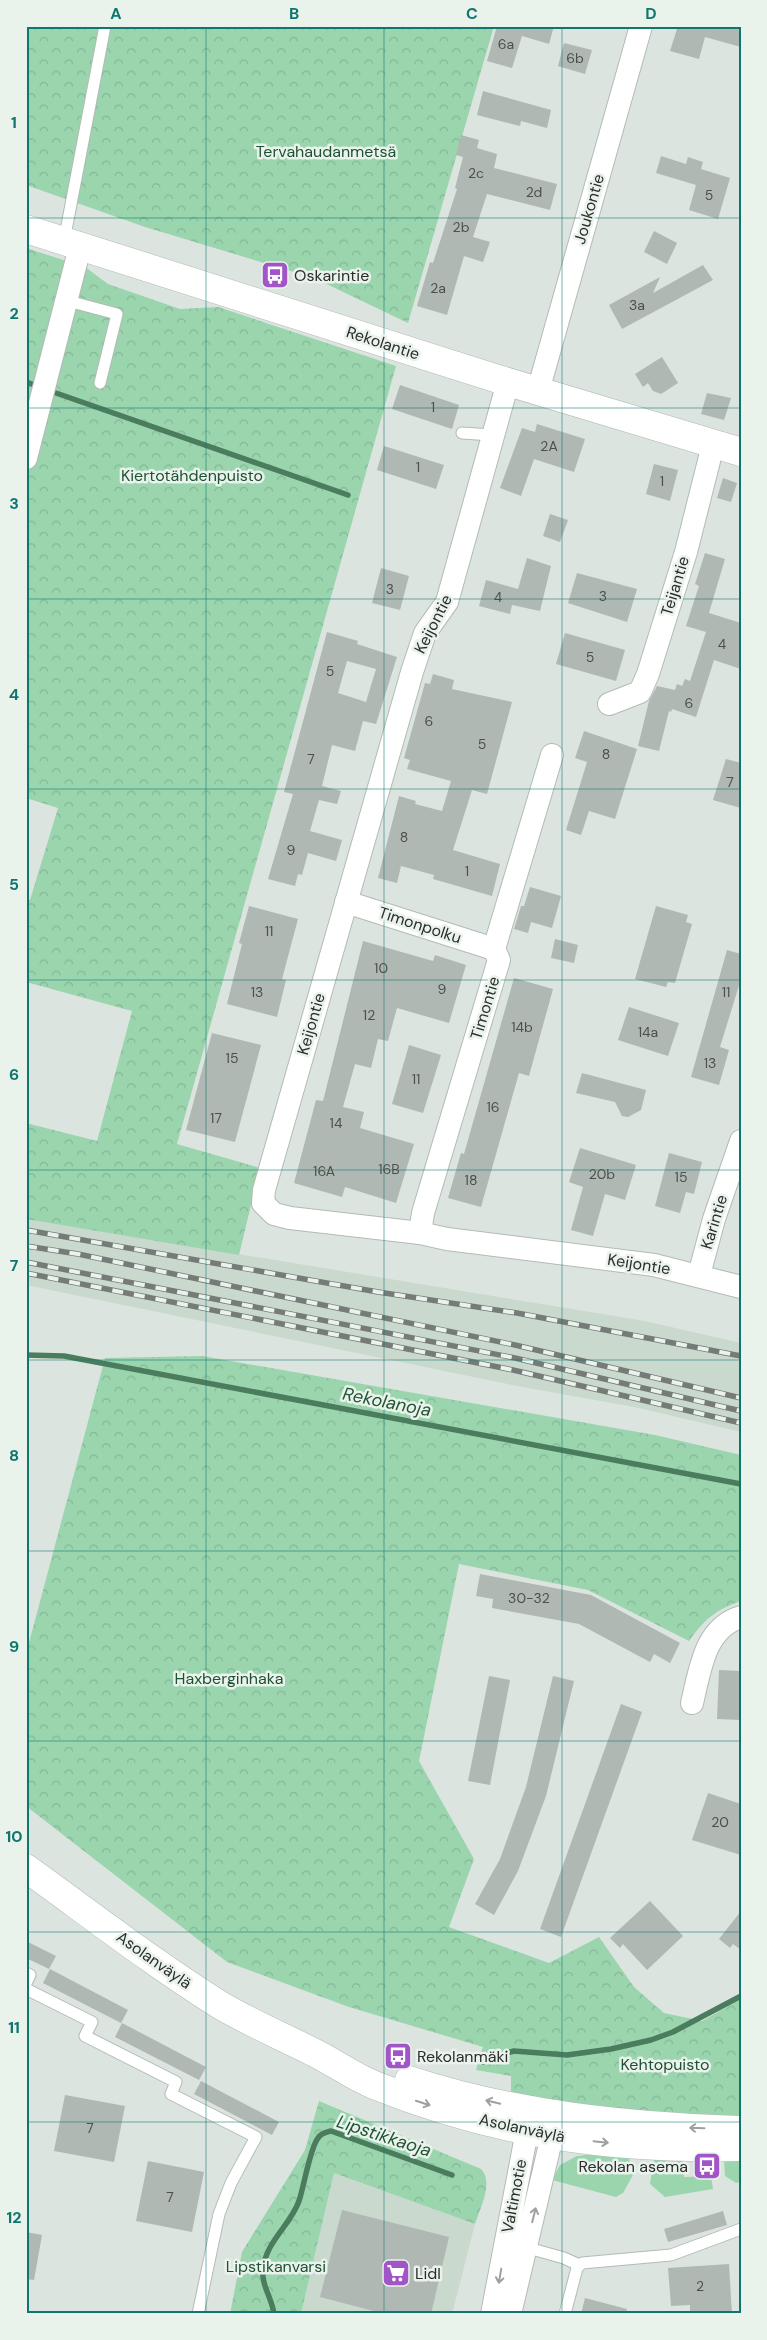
<svg xmlns="http://www.w3.org/2000/svg" width="767" height="2340" font-family="'DM Sans',sans-serif">
	<defs>
		<pattern id="park-crowns" width="20" height="18" patternUnits="userSpaceOnUse" patternTransform="scale(1.25)"><rect width="20" height="18" fill="#9ad5ae"/><path d="M2 6a3 3 0 1 1 6 0M12 15a3 3 0 1 1 6 0" fill="none" stroke="#85b796"/></pattern>
	</defs>
	<rect width="100%" height="100%" fill="#dce4df"/>
	<g fill="#cad9ce">
		<polygon points="26,1219 645,1321 741,1343 741,1432 634,1407 517,1386 26,1285"/>
		<polygon points="334,2173 475,2224 452,2314 301,2314"/>
	</g>
	<g fill="#9ad5ae">
		<polygon points="602,2153 629,2158 633,2175 623,2193 616,2197 552,2180 560,2165 577,2156"/>
		<polygon points="741,2158 741,2182 736,2183 725,2176 724,2160"/>
		<polygon points="654,2159 684,2160 684,2177 711,2176 713,2189 665,2197 650,2184"/>
	</g>
	<g fill="url(#park-crowns)">
		<polygon points="26,26 494,26 408,323 314,278 145,227 26,185"/>
		<polygon points="26,248 85,267 108,284 180,309 218,307 396,366 177,1144 260,1168 239,1255 26,1219 26,1123 97,1141 132,1011 26,982 26,900 30,900 58,808 26,798"/>
		<path d="M202,1356L655,1435L741,1455V1601C715,1610 705,1619 689,1641L588,1590L459,1564L419,1761L474,1859L449,1927L549,1963L599,1937L634,1987L664,2013L702,2021L741,1999V2119L639,2112L511,2099V2076L476,2070L483,2047L349,2007L227,1962L26,1806V1654L105,1358Z"/>
		<path d="M319,2101L481,2169C494,2182 480,2209 475,2224L334,2173L301,2314H230L242,2252L305,2150Z"/>
	</g>
	<g fill="none" stroke-linecap="round" stroke-linejoin="round">
		<g stroke="#4b7c5d" stroke-width="5.5">
			<polyline points="26,382 38,386"/>
			<polyline points="56,393 348,495"/>
			<polyline points="26,1355 64,1356 741,1484"/>
			<polyline points="483,2062 492,2057 514,2051 567,2055 611,2049 651,2040 673,2032 741,1996"/>
			<path d="M274,2314C272,2298 261,2285 263,2269C266,2241 290,2226 299,2201C304,2186 310,2148 318,2138C321,2133 327,2132 331,2131L452,2175"/>
		</g>
	</g>
	<g fill="#b0b8b3" fill-rule="evenodd">
		<polygon points="497,26 554,26 549,44 522,36 512,68 487,61"/>
		<polygon points="678,26 741,26 741,47 705,37 699,59 670,51"/>
		<polygon points="564,43 592,50 585,74 558,66"/>
		<polygon points="483,91 551,110 547,128 521,121 520,126 477,115"/>
		<polygon points="461,135 479,140 477,148 497,154 494,168 557,184 550,210 487,194 473,237 490,242 483,262 464,256 447,315 417,306 430,262 433,263 457,189 455,188 463,157 456,155"/>
		<polygon points="661,156 686,164 688,157 703,162 701,169 730,178 718,219 689,210 696,185 656,173"/>
		<polygon points="654,231 677,243 667,264 644,252"/>
		<polygon points="703,265 713,280 622,329 609,305 660,277 653,293"/>
		<polygon points="662,357 678,383 661,394 653,391 648,383 643,387 635,374"/>
		<polygon points="400,385 459,405 452,429 392,409"/>
		<polygon points="707,393 731,398 724,420 701,414"/>
		<polygon points="537,424 585,439 574,472 534,459 521,496 500,488 522,428 535,432"/>
		<polygon points="384,446 444,465 436,489 377,470"/>
		<polygon points="654,464 678,470 670,501 646,494"/>
		<polygon points="723,478 737,483 731,502 717,498"/>
		<polygon points="550,514 568,520 560,542 543,536"/>
		<polygon points="705,553 725,559 709,613 741,623 741,669 714,660 696,717 672,709 671,712 669,711 659,751 638,746 649,701 657,686 675,690 677,684 682,686 685,679 690,681 706,632 686,626 699,586 695,584"/>
		<polygon points="527,558 551,566 540,611 512,605 510,614 479,606 486,580 518,589"/>
		<polygon points="381,568 409,576 400,610 372,603"/>
		<polygon points="577,573 637,589 627,622 568,603"/>
		<path d="M327,632L358,641L357,644L397,657L376,724L363,721L355,751L332,745L322,786L341,791L337,804L319,800L310,831L342,840L336,861L308,853L302,875L298,874L295,886L268,879L293,794L284,792ZM347,661L376,669L366,702L338,693Z"/>
		<polygon points="565,633 625,650 616,681 556,664"/>
		<polygon points="433,674 454,680 452,689 512,702 487,794 472,790 453,850 500,864 492,896 433,879 434,875 401,866 397,883 378,878 399,796 416,801 415,804 442,811 451,781 407,769 410,760 404,758 425,683 430,684"/>
		<polygon points="584,731 637,749 615,819 589,811 581,835 566,830 587,762 575,758"/>
		<polygon points="726,759 741,763 741,808 713,800"/>
		<polygon points="530,887 561,896 552,928 531,922 528,933 514,929 521,906 524,906"/>
		<polygon points="249,906 298,919 282,979 286,980 277,1017 227,1004 242,944 239,943"/>
		<polygon points="656,906 688,915 686,922 692,924 675,983 668,982 666,987 635,979"/>
		<polygon points="555,939 578,945 574,963 551,958"/>
		<polygon points="363,941 433,961 435,955 466,965 449,1023 397,1008 388,1041 378,1039 371,1068 355,1064 343,1107 364,1112 360,1128 414,1144 396,1203 345,1187 342,1197 294,1183 316,1100 323,1101"/>
		<polygon points="727,950 741,954 741,979 720,1047 729,1050 719,1085 691,1077"/>
		<polygon points="514,978 553,989 529,1076 519,1073 481,1207 448,1198 461,1153 464,1154"/>
		<polygon points="629,1007 679,1023 668,1056 618,1040"/>
		<polygon points="212,1033 261,1045 235,1142 186,1130"/>
		<polygon points="409,1045 441,1055 423,1113 392,1104"/>
		<polygon points="582,1073 646,1090 641,1110 628,1117 622,1116 615,1102 576,1093"/>
		<polygon points="580,1148 636,1165 625,1200 605,1194 593,1236 571,1230 583,1187 569,1182"/>
		<polygon points="669,1153 702,1162 694,1194 686,1192 680,1213 655,1206"/>
		<polygon points="480,1574 591,1595 680,1643 670,1663 654,1654 650,1662 579,1624 492,1608 493,1599 476,1596"/>
		<polygon points="719,1670 741,1671 741,1720 717,1719"/>
		<polygon points="489,1676 510,1680 490,1785 468,1781"/>
		<polygon points="553,1676 574,1681 546,1796 518,1871 494,1915 475,1904 500,1859 526,1787"/>
		<polygon points="621,1704 642,1712 561,1937 540,1929"/>
		<polygon points="708,1793 741,1804 741,1855 692,1840"/>
		<polygon points="650,1901 683,1936 647,1970 623,1944 620,1948 610,1938"/>
		<polygon points="741,1911 741,1950 733,1944 730,1948 719,1939"/>
		<polygon points="26,1941 56,1956 49,1969 26,1958"/>
		<polygon points="50,1969 128,2010 121,2023 43,1983"/>
		<polygon points="122,2023 206,2067 199,2080 115,2037"/>
		<polygon points="201,2081 279,2122 272,2135 194,2094"/>
		<polygon points="65,2095 125,2106 114,2162 54,2151"/>
		<polygon points="148,2161 204,2172 192,2232 136,2221"/>
		<polygon points="342,2210 449,2237 431,2314 385,2314 320,2297"/>
		<polygon points="723,2211 727,2225 668,2242 664,2229"/>
		<polygon points="26,2232 42,2235 34,2280 26,2279"/>
		<polygon points="729,2264 732,2314 690,2314 690,2305 671,2306 668,2268"/>
		<polygon points="585,2298 627,2309 626,2314 581,2314"/>
	</g>
	<g fill="none" stroke-linecap="round" stroke-linejoin="round">
		<g stroke="#b3bbb5" stroke-width="13">
			<g id="service">
				<polyline points="64,241 105,26"/>
				<polyline points="68,301 117,314 100,383"/>
				<polyline points="462,433 492,435"/>
				<polyline points="26,1973 30,1975 26,1983"/>
				<polyline points="26,1989 92,2022 85,2036 176,2082 171,2094 256,2137 231,2183 219,2214 198,2314"/>
				<polyline points="521,2246 564,2258 579,2265"/>
				<polyline points="565,2314 577,2268 582,2263 671,2255 741,2229"/>
			</g>
		</g>
		<g stroke="#b3bbb5" stroke-width="24">
			<g id="minor">
				<polyline points="508,382 447,602 425,633 412,672 264,1190 263,1203 274,1214 290,1218 420,1233 447,1239 654,1265 741,1287"/>
				<polyline points="538,391 641,26"/>
				<polyline points="26,458 80,247"/>
				<polyline points="609,704 640,692 648,674 686,552 713,445"/>
				<polyline points="346,902 494,949"/>
				<polyline points="420,1233 423,1213 499,960 494,949 552,755"/>
				<polyline points="699,1275 714,1219 741,1141"/>
				<path d="M692,1703C700,1671 704,1628 741,1617"/>
				<polyline points="492,2314 527,2131 541,2112 552,2136 510,2314"/>
			</g>
		</g>
		<g stroke="#b3bbb5" stroke-width="29">
			<g id="secondary">
				<polyline points="26,229 498,379 741,452"/>
				<path d="M26,1868C90,1914 153,1963 220,2005C249,2022 281,2036 311,2051C332,2061 352,2076 374,2085C496,2134 610,2150 741,2147"/>
				<path d="M409,2080C515,2115 627,2126 738,2130"/>
			</g>
		</g>
		<use href="#service" stroke="#fff" stroke-width="11"/>
		<use href="#minor" stroke="#fff" stroke-width="22"/>
		<use href="#secondary" stroke="#fff" stroke-width="28"/>
		<g stroke="#767b78" stroke-width="5.5">
			<g id="rail">
				<polyline points="26,1230 378,1292 517,1313 741,1356"/>
				<polyline points="26,1246 78,1254 515,1345 741,1398"/>
				<polyline points="26,1262 515,1358 741,1411"/>
				<polyline points="26,1273 513,1370 741,1423"/>
			</g>
		</g>
		<use href="#rail" stroke="#eaf2ec" stroke-width="4" stroke-dasharray="11" stroke-linecap="butt"/>
	</g>
	<defs><path id="oneway-shaft" d="M-6 0H5M1.5-3L5.5 0L1.5 3" fill="none" stroke-width="1.6" stroke-linecap="round" stroke-linejoin="round" transform="scale(1.25)"/></defs>
	<g stroke="#9fa0a0">
		<use href="#oneway-shaft" transform="translate(493 2102) rotate(-166)"/>
		<use href="#oneway-shaft" transform="translate(423 2103) rotate(18)"/>
		<use href="#oneway-shaft" transform="translate(697 2128) rotate(-178)"/>
		<use href="#oneway-shaft" transform="translate(601 2142) rotate(6)"/>
		<use href="#oneway-shaft" transform="translate(534 2215) rotate(-76)"/>
		<use href="#oneway-shaft" transform="translate(500 2276) rotate(100)"/>
	</g>
	<path fill="none" stroke="#0f766e" stroke-width="1" stroke-opacity="0.55" d="M206,26V2314M384,26V2314M562,26V2314M26,218H741M26,408H741M26,599H741M26,789H741M26,980H741M26,1170H741M26,1360H741M26,1551H741M26,1741H741M26,1932H741M26,2122H741"/>
	<defs>
		<g id="bus-square" transform="scale(1.4375)"><rect x="-9" y="-9" width="18" height="18" rx="4" fill="#a255c6" stroke="#eaf2ec"/><path d="M-5-6H5V4H4V6H2V4H-2V6H-4V4H-5ZM-3.5-4V0h7V-4ZM-3.5 1.2v1.5H-2V1.2ZM2 1.2v1.5H3.5V1.2Z" fill="#fff"/></g>
		<g id="supermarket-square" transform="scale(1.4375)"><rect x="-9" y="-9" width="18" height="18" rx="4" fill="#a255c6" stroke="#eaf2ec"/><path d="M-6-5.5h2.5l.6 2H6L4.5 2H-2.5L-4.4-4H-6ZM-1.5 3.2a1.3 1.3 0 1 0 .1 0ZM3 3.2a1.3 1.3 0 1 0 .1 0Z" fill="#fff"/></g>
	</defs>
	<g fill-rule="evenodd">
		<use href="#bus-square" x="275" y="275"/>
		<use href="#bus-square" x="398" y="2056"/>
		<use href="#bus-square" x="707" y="2166"/>
		<use href="#supermarket-square" x="396" y="2273"/>
	</g>
	<g text-anchor="middle" dominant-baseline="central" stroke-width="5" stroke-linejoin="round" paint-order="stroke">
		<g font-size="14" fill="#4c504d">
			<text x="506" y="44">6a</text>
			<text x="575" y="58">6b</text>
			<text x="476" y="173">2c</text>
			<text x="534" y="192">2d</text>
			<text x="709" y="195">5</text>
			<text x="461" y="227">2b</text>
			<text x="438" y="288">2a</text>
			<text x="637" y="305">3a</text>
			<text x="433" y="407">1</text>
			<text x="549" y="446">2A</text>
			<text x="418" y="467">1</text>
			<text x="662" y="481">1</text>
			<text x="390" y="589">3</text>
			<text x="603" y="596">3</text>
			<text x="498" y="597">4</text>
			<text x="722" y="644">4</text>
			<text x="590" y="657">5</text>
			<text x="330" y="671">5</text>
			<text x="689" y="703">6</text>
			<text x="429" y="721">6</text>
			<text x="482" y="744">5</text>
			<text x="606" y="754">8</text>
			<text x="311" y="759">7</text>
			<text x="730" y="782">7</text>
			<text x="404" y="837">8</text>
			<text x="291" y="850">9</text>
			<text x="467" y="871">1</text>
			<text x="269" y="931">11</text>
			<text x="381" y="968">10</text>
			<text x="442" y="989">9</text>
			<text x="257" y="992">13</text>
			<text x="726" y="992">11</text>
			<text x="369" y="1015">12</text>
			<text x="522" y="1027">14b</text>
			<text x="648" y="1032">14a</text>
			<text x="232" y="1058">15</text>
			<text x="710" y="1063">13</text>
			<text x="416" y="1079">11</text>
			<text x="493" y="1107">16</text>
			<text x="216" y="1118">17</text>
			<text x="336" y="1123">14</text>
			<text x="389" y="1169">16B</text>
			<text x="324" y="1171">16A</text>
			<text x="602" y="1174">20b</text>
			<text x="681" y="1177">15</text>
			<text x="471" y="1180">18</text>
			<text x="529" y="1598">30-32</text>
			<text x="720" y="1822">20</text>
			<text x="90" y="2128">7</text>
			<text x="170" y="2197">7</text>
			<text x="700" y="2286">2</text>
		</g>
		<g font-size="16" fill="#1d5133" stroke="#eaf2ec">
			<text x="326" y="151">Tervahaudanmetsä</text>
			<text x="192" y="475">Kiertotähdenpuisto</text>
			<text x="229" y="1678">Haxberginhaka</text>
			<text x="665" y="2064">Kehtopuisto</text>
			<text x="276" y="2266">Lipstikanvarsi</text>
		</g>
		<g font-size="16" fill="#2a2d2b" stroke="#eaf2ec">
			<text transform="translate(589 209) rotate(-74)">Joukontie</text>
			<text transform="translate(383 343) rotate(18)">Rekolantie</text>
			<text transform="translate(675 586) rotate(-73)">Teijantie</text>
			<text transform="translate(433 624) rotate(-63)">Keijontie</text>
			<text transform="translate(420 925) rotate(18)">Timonpolku</text>
			<text transform="translate(485 1008) rotate(-73)">Timontie</text>
			<text transform="translate(311 1024) rotate(-74)">Keijontie</text>
			<text transform="translate(714 1222) rotate(-73)">Karintie</text>
			<text transform="translate(639 1264) rotate(9)">Keijontie</text>
			<text transform="translate(154 1960) rotate(35)">Asolanväylä</text>
			<text transform="translate(522 2128) rotate(12)">Asolanväylä</text>
			<text transform="translate(514 2196) rotate(-79)">Valtimotie</text>
		</g>
		<g font-size="16" fill="#2a2d2b" stroke="#eaf2ec" text-anchor="start">
			<text x="294" y="275">Oskarintie</text>
			<text x="417" y="2056">Rekolanmäki</text>
			<text x="688" y="2166" text-anchor="end">Rekolan asema</text>
			<text x="415" y="2273">Lidl</text>
		</g>
		<g font-size="18" font-style="italic" fill="#205435" stroke="#eaf2ec">
			<text transform="translate(387 1402) rotate(11)">Rekolanoja</text>
			<text transform="translate(384 2136) rotate(18)">Lipstikkaoja</text>
		</g>
	</g>
	<rect width="767" height="2340" fill="none" stroke="#eaf2ec" stroke-width="55"/>
	<rect x="28" y="28" width="712" height="2284" fill="none" stroke="#0f766e" stroke-width="2"/>
	<g font-size="16" text-anchor="middle" font-weight="bold" fill="#0f766e">
		<text x="116" y="19">A</text>
		<text x="294" y="19">B</text>
		<text x="472" y="19">C</text>
		<text x="651" y="19">D</text>
		<text x="14" y="128">1</text>
		<text x="14" y="319">2</text>
		<text x="14" y="509">3</text>
		<text x="14" y="700">4</text>
		<text x="14" y="890">5</text>
		<text x="14" y="1080">6</text>
		<text x="14" y="1271">7</text>
		<text x="14" y="1461">8</text>
		<text x="14" y="1652">9</text>
		<text x="14" y="1842">10</text>
		<text x="14" y="2033">11</text>
		<text x="14" y="2223">12</text>
	</g>
</svg>
